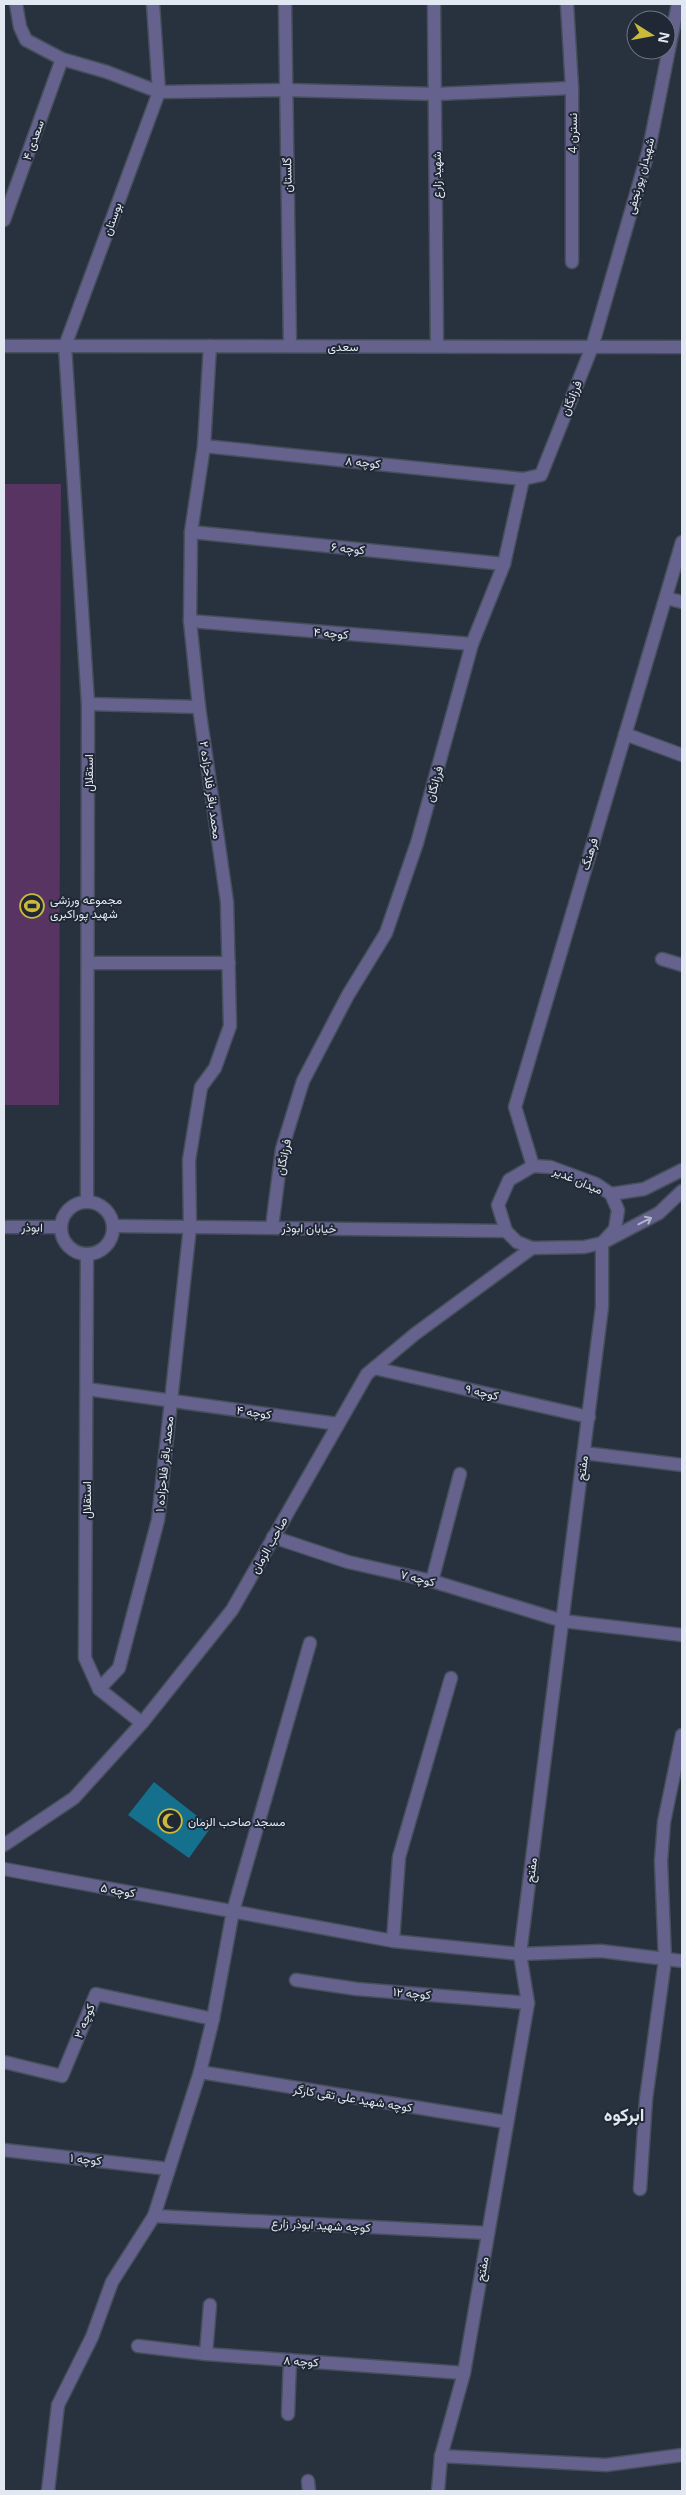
<svg xmlns="http://www.w3.org/2000/svg" width="686" height="2495" font-family="'Open Sans',Vazirmatn,sans-serif">
	<rect width="100%" height="100%" fill="#28323e"/>
	<polygon fill="#583463" points="4,484 61,484 59,1105 4,1105"/>
	<polygon fill="#14708c" points="154,1782 211,1827 189,1858 128,1815"/>
	<g fill="none" stroke-linecap="round" stroke-linejoin="round">
		<g stroke="#464f5b" stroke-width="15">
			<g id="minor">
				<polyline points="16,4 20,27 26,40 62,59 107,72 159,92 286,90 436,94 572,88"/>
				<polyline points="285,4 290,346"/>
				<polyline points="434,4 437,346"/>
				<polyline points="567,4 572,88 572,262"/>
				<polyline points="4,220 62,59"/>
				<polyline points="4,346 682,347"/>
				<polyline points="204,446 523,479 541,475 592,347 649,149 678,4"/>
				<polyline points="191,532 504,564"/>
				<polyline points="666,598 682,602"/>
				<polyline points="190,621 472,644"/>
				<polyline points="88,704 199,707"/>
				<polyline points="625,734 682,755"/>
				<polyline points="662,959 682,965"/>
				<polyline points="88,963 229,963"/>
				<polyline points="533,1166 515,1107 682,542"/>
				<polygon points="533,1166 550,1167 596,1184 611,1194 618,1210 615,1229 602,1243 584,1247 532,1248 517,1242 506,1231 498,1205 509,1180"/>
				<polyline points="611,1194 644,1189 682,1170"/>
				<polyline points="87,1201 88,704 65,346 159,92 153,4"/>
				<circle cx="87" cy="1228" r="26"/>
				<polyline points="113,1226 506,1231"/>
				<polyline points="4,1227 61,1227"/>
				<polyline points="272,1227 282,1149 303,1081 348,995 386,933 417,843 472,644 504,564 523,479"/>
				<polyline points="87,1254 85,1658 99,1689 142,1723"/>
				<polyline points="374,1368 589,1417"/>
				<polyline points="87,1389 338,1424"/>
				<polyline points="584,1453 682,1465"/>
				<polyline points="273,1537 348,1562 432,1581 563,1621 682,1635"/>
				<polyline points="432,1581 460,1474"/>
				<polyline points="99,1689 119,1668 158,1520 190,1227 189,1160 201,1087 215,1068 230,1026 227,902 199,707 190,621 191,532 204,446 210,346"/>
				<polyline points="4,1845 74,1798 142,1723 232,1610 367,1374 415,1334 532,1248"/>
				<polyline points="4,1869 393,1941 520,1954 601,1951 682,1961"/>
				<polyline points="393,1941 399,1857 451,1678"/>
				<polyline points="296,1980 357,1989 528,2003"/>
				<polyline points="4,2062 62,2076 96,1994 213,2019"/>
				<polyline points="200,2072 506,2122"/>
				<polyline points="4,2150 169,2169"/>
				<polyline points="640,2189 646,2099 665,1960 661,1861 664,1822 682,1735"/>
				<polyline points="154,2216 488,2233"/>
				<polyline points="138,2346 206,2354 464,2373"/>
				<polyline points="206,2354 210,2305"/>
				<polyline points="288,2414 290,2360"/>
				<polyline points="441,2456 606,2465 682,2455"/>
				<polyline points="308,2481 309,2491"/>
				<polyline points="48,2491 58,2405 92,2337 112,2282 154,2216 200,2072 213,2019 233,1911 310,1643"/>
				<polyline points="438,2491 441,2456 464,2373 528,2003 520,1954 602,1307 602,1243 659,1213 682,1191"/>
			</g>
		</g>
		<use href="#minor" stroke="#65638e" stroke-width="12"/>
	</g>
	<defs><path id="oneway-shaft" d="M-6 0H5M1.5-3L5.5 0L1.5 3" fill="none" stroke-width="1.6" stroke-linecap="round" stroke-linejoin="round" transform="scale(1.25)"/></defs>
	<use stroke="#b0b3c9" href="#oneway-shaft" transform="translate(645 1221) rotate(-27)"/>
	<defs>
		<g id="stadium-ring" transform="scale(1.25)"><circle r="9.5" fill="#1f2834" stroke="#cbba39" stroke-width="1.5"/><path d="M0-5a6.5 5 0 1 0 0 10a6.5 5 0 1 0 0-10ZM-3.5-1.8h7v3.6h-7Z" fill="#cbba39"/></g>
		<g id="mosque-ring" transform="scale(1.25)"><circle r="9.5" fill="#1f2834" stroke="#cbba39" stroke-width="1.5"/><path d="M3.5-4.9A6 6 0 1 0 3.5 4.9A5 5 0 1 1 3.5-4.9Z" fill="#cbba39"/></g>
	</defs>
	<g fill-rule="evenodd">
		<use href="#stadium-ring" x="32" y="906"/>
		<use href="#mosque-ring" x="170" y="1821"/>
	</g>
	<g text-anchor="middle" dominant-baseline="central" stroke-width="4" stroke-linejoin="round" paint-order="stroke">
		<g font-size="12" fill="#e2e8f1" stroke="#1f2834">
			<text transform="translate(572 133) rotate(-90)">نسترن 4</text>
			<text transform="translate(33 140) rotate(-70)">سعدی ۴</text>
			<text transform="translate(287 175) rotate(-91)">گلستان</text>
			<text transform="translate(436 175) rotate(-90)">شهید زارع</text>
			<text transform="translate(640 176) rotate(-75)">شهیدان پورنجفی</text>
			<text transform="translate(112 219) rotate(-70)">بوستان</text>
			<text x="343" y="346">سعدی</text>
			<text transform="translate(571 398) rotate(-68)">فرزانگان</text>
			<text transform="translate(363 462) rotate(6)">کوچه ۸</text>
			<text transform="translate(348 548) rotate(6)">کوچه ۶</text>
			<text transform="translate(331 633) rotate(5)">کوچه ۴</text>
			<text transform="translate(88 773) rotate(-90)">استقلال</text>
			<text transform="translate(434 784) rotate(-75)">فرزانگان</text>
			<text transform="translate(211 790) rotate(82)">محمد باقر فلاحزاده ۲</text>
			<text transform="translate(589 854) rotate(-73)">فرهنگ</text>
			<text transform="translate(283 1157) rotate(-79)">فرزانگان</text>
			<text transform="translate(578 1180) rotate(23)">میدان غدیر</text>
			<text transform="translate(32 1227) rotate(1)">ابوذر</text>
			<text transform="translate(309 1228) rotate(1)">خیابان ابوذر</text>
			<text transform="translate(482 1392) rotate(13)">کوچه ۹</text>
			<text transform="translate(254 1412) rotate(8)">کوچه ۴</text>
			<text transform="translate(164 1464) rotate(-84)">محمد باقر فلاحزاده ۱</text>
			<text transform="translate(582 1468) rotate(-83)">مفتح</text>
			<text transform="translate(86 1500) rotate(-90)">استقلال</text>
			<text transform="translate(269 1545) rotate(-61)">صاحب الزمان</text>
			<text transform="translate(418 1578) rotate(14)">کوچه ۷</text>
			<text transform="translate(531 1870) rotate(-83)">مفتح</text>
			<text transform="translate(118 1890) rotate(10)">کوچه ۵</text>
			<text transform="translate(412 1993) rotate(5)">کوچه ۱۲</text>
			<text transform="translate(84 2021) rotate(-68)">کوچه ۳</text>
			<text transform="translate(353 2098) rotate(9)">کوچه شهید علی تقی کارگر</text>
			<text transform="translate(86 2159) rotate(6)">کوچه ۱</text>
			<text transform="translate(321 2225) rotate(3)">کوچه شهید ابوذر زارع</text>
			<text transform="translate(482 2269) rotate(-80)">مفتح</text>
			<text transform="translate(301 2361) rotate(4)">کوچه ۸</text>
		</g>
		<g font-size="12" fill="#e2e8f1" stroke="#1f2834" text-anchor="start">
			<text x="50" y="899">مجموعه ورزشی<tspan x="50" dy="14">شهید پوراکبری</tspan></text>
			<text x="188" y="1821">مسجد صاحب الزمان</text>
		</g>
		<g font-size="18" font-weight="bold" fill="#e2e8f1" stroke="#1f2834">
			<text x="624" y="2114">ابرکوه</text>
		</g>
	</g>
	<rect width="686" height="2495" fill="none" stroke="#e2e8f1" stroke-width="10"/>
	<g transform="translate(651 35) rotate(101)"><circle r="24" fill="#1f2834" stroke="#6d7580"/>
	<path d="M0-4L9 19L0 12L-9 19Z" fill="#cbba39"/>
	<text y="-8" font-size="14" font-weight="bold" text-anchor="middle" fill="#e2e8f1">N</text>
	</g>
</svg>
